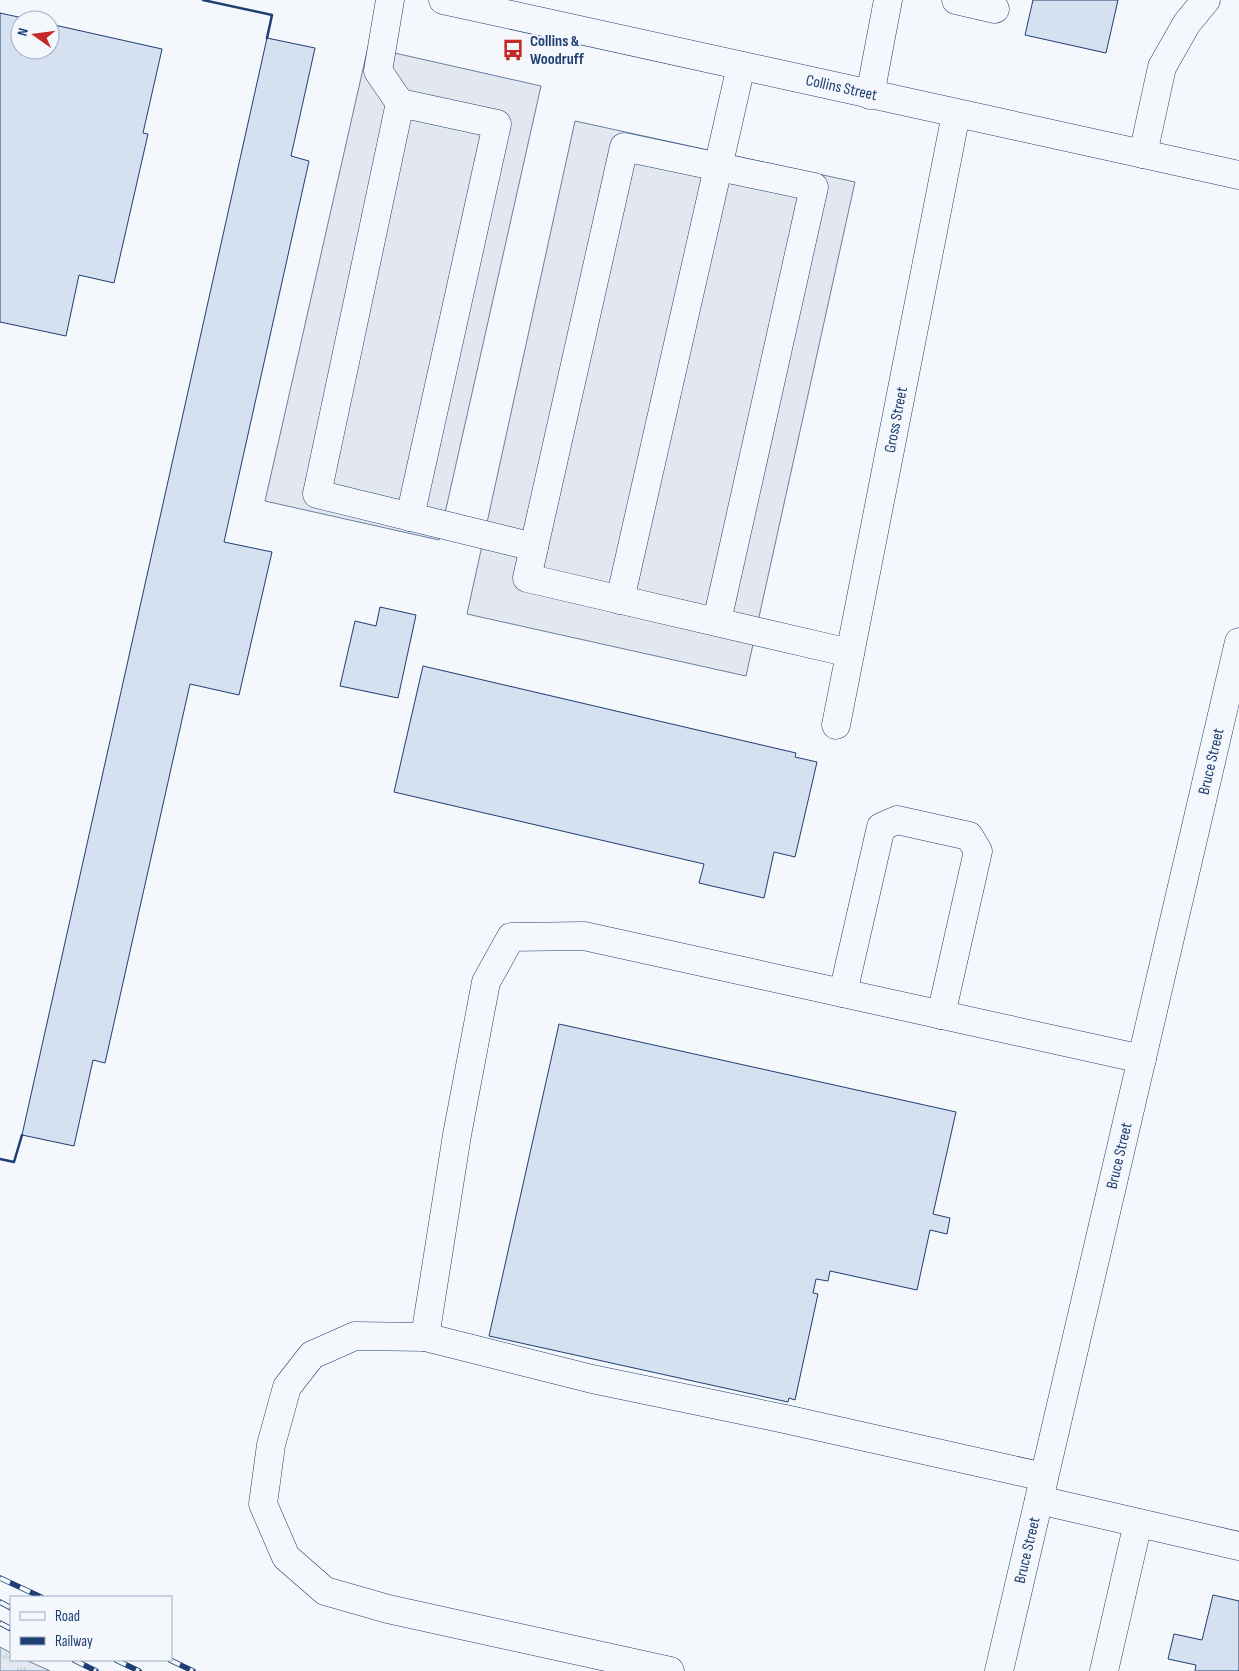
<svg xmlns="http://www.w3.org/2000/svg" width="1239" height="1671" font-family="'Sofia Sans Condensed',sans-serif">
	<defs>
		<pattern id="park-tufts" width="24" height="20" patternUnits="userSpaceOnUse" patternTransform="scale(1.25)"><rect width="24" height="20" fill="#e3e9f0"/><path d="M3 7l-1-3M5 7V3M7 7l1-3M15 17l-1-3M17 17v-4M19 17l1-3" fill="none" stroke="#c2c9d1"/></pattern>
	</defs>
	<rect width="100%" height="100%" fill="#f4f7fb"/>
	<polygon fill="url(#park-tufts)" stroke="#687fa3" points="0,1647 11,1653 11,1660 26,1660 50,1671 0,1671"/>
	<g fill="#e3e8f0" stroke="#687fa3">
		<polygon points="368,47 541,86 439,540 265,501"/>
		<polygon points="575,121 855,182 746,676 467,614"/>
	</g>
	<g fill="#d5e0f0" stroke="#1d3f73">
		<polygon points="1033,0 1118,0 1106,53 1025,35"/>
		<polygon points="0,13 32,20 20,20 20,50 50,50 50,24 162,49 143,133 148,134 114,283 79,275 66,336 0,322"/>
		<polygon points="267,38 315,48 291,156 309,161 224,542 272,552 239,695 190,684 105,1063 93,1060 74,1146 22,1135"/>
		<polygon points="380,607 416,615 398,698 340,686 355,621 376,626"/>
		<polygon points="423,666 796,753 795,757 817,762 795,857 774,852 764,898 699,883 704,864 394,792"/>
		<polygon points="559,1024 956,1112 933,1214 950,1218 947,1234 930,1230 917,1290 830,1271 828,1281 816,1279 813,1293 818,1294 795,1400 789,1398 788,1402 489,1336"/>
		<polygon points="1213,1595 1239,1601 1239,1671 1195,1671 1196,1665 1168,1659 1174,1634 1202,1640"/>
	</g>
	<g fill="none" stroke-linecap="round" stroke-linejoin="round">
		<g stroke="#1d3f73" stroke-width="29">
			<g id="minor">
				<polyline points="390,0 378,71 400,103 317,494 534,547"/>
				<polyline points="956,0 995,9"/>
				<polyline points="870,95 888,0"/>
				<polyline points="400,103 497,124 410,517"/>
				<polyline points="1143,154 1162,67 1187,23 1206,0"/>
				<polyline points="620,600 741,66"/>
				<polyline points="717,621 814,187 624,147 527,578 850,653"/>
				<path id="s1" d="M836,725L956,114"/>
				<polyline points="843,993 881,827 897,820 969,836 978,851 941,1015"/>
				<polyline points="425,1337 355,1336 312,1355 287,1387 271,1445 263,1504 286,1557 325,1591 388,1609 670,1671"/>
				<polyline points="1044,1477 785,1419 592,1379 425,1337 457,1135 486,982 511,937 584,936 1142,1059"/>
				<polyline points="1039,1500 1239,1546"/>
				<path id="s2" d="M999,1671L1239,642"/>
				<polyline points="1104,1671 1138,1523"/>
			</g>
		</g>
		<g stroke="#1d3f73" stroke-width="29">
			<g id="major">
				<path id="s3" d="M443,0L1239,175"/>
			</g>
		</g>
		<use href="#minor" stroke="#f4f7fb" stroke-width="28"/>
		<use href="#major" stroke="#f4f7fb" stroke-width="28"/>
		<g stroke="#1d3f73" stroke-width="5.5">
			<g id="rail">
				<polyline points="0,1578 41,1597"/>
				<polyline points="0,1602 11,1608"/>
				<polyline points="0,1623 11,1629"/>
				<polyline points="74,1660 96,1671"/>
				<polyline points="116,1660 139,1671"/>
				<polyline points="170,1660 193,1671"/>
			</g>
		</g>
		<use href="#rail" stroke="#f4f7fb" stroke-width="4" stroke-dasharray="11" stroke-linecap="butt"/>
		<g stroke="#1d3f73" stroke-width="2.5">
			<polyline points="203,0 272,15 267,38"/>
			<polyline points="0,1159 14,1162 22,1135"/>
		</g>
	</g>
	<defs>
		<g id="bus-bare" transform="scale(1.725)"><path d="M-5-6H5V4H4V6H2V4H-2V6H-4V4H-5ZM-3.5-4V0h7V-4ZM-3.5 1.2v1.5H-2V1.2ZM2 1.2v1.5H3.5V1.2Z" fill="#c62828" stroke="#f4f7fb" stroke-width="2.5" paint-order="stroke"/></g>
	</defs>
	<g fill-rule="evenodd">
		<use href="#bus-bare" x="513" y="50"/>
	</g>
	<g text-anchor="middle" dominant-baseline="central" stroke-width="4" stroke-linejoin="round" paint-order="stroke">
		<g font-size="16" font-weight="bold" fill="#1d3f73" stroke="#f4f7fb" text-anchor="start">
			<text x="530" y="41">Collins &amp;<tspan x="530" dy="18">Woodruff</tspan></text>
		</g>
		<g font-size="16" fill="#1d3f73" stroke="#f4f7fb">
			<text stroke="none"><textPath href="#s3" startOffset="408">Collins Street</textPath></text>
			<text stroke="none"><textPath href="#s1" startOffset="311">Gross Street</textPath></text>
			<text stroke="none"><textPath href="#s2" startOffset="934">Bruce Street</textPath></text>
			<text stroke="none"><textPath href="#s2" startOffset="529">Bruce Street</textPath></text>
			<text stroke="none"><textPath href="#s2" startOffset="124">Bruce Street</textPath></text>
		</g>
	</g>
	<rect x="10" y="1596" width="162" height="65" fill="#f4f7fb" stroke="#9eadc5"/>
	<rect x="20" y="1612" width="25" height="8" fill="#f4f7fb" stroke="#9eadc5"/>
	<text x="55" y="1621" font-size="15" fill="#1d3f73">Road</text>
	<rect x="20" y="1637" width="25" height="8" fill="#1d3f73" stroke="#9eadc5"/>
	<text x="55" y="1646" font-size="15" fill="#1d3f73">Railway</text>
	<g transform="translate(35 35) rotate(284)"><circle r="24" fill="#f4f7fb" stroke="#9eadc5"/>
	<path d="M0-4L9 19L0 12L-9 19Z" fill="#c62828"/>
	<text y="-8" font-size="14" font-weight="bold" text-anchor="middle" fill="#1d3f73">N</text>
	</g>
</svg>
